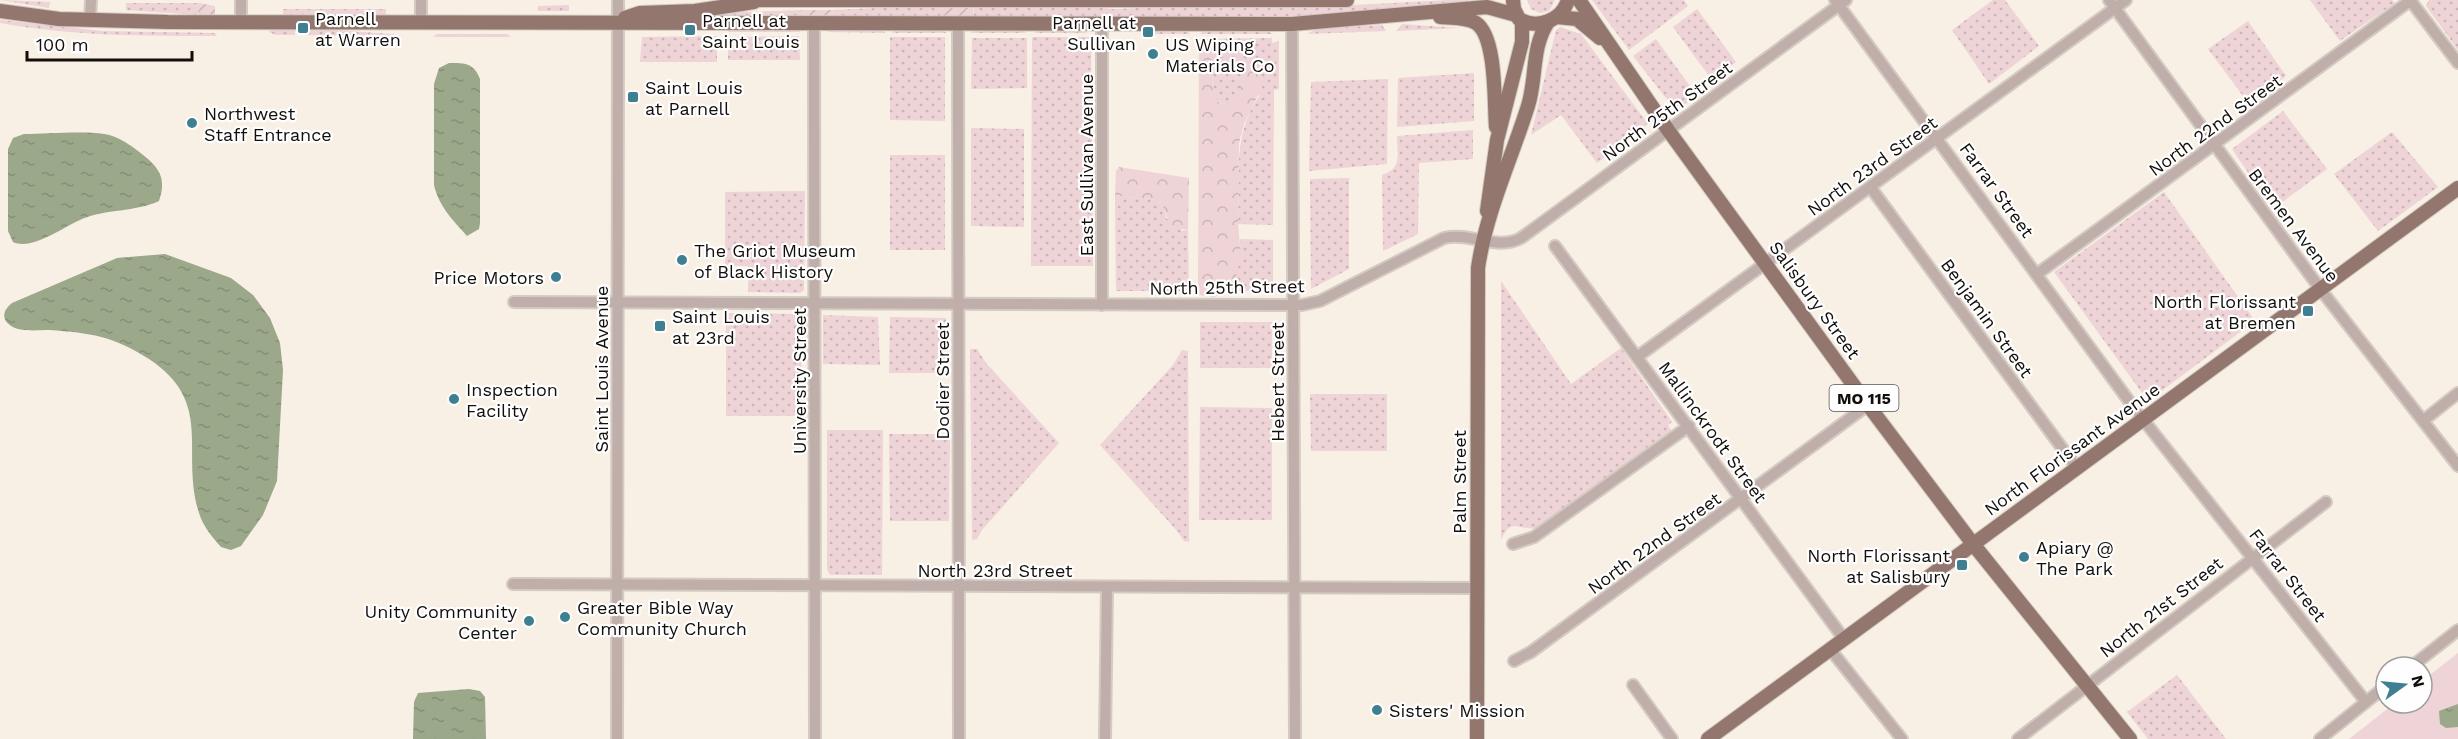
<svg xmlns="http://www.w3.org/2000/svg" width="2458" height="739" font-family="'Work Sans',sans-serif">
	<defs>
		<pattern id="grass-dots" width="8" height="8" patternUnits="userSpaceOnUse" patternTransform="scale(1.5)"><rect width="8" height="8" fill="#eed3d7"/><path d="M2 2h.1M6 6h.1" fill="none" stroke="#cbb4b7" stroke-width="1.8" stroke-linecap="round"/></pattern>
		<pattern id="forest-crowns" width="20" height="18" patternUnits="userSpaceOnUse" patternTransform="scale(1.5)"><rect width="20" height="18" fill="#eed3d7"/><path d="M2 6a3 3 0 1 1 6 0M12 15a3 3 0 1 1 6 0" fill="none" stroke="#cbb4b7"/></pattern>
		<pattern id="garden-furrows" width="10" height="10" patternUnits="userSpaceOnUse" patternTransform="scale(1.5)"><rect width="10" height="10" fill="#eed3d7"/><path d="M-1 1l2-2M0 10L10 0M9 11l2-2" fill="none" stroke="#cbb4b7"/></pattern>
		<pattern id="water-ripples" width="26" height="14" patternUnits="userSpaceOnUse" patternTransform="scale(1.5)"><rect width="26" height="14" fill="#9ba88a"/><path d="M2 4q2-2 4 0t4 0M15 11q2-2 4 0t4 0" fill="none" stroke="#848f76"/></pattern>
	</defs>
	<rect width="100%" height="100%" fill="#f8efe5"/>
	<g fill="url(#grass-dots)">
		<polygon points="0,0 50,2 49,8"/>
		<polygon points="1450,0 1468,0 1469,4 1309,17 973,16 974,6 1078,6 1114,9 1164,7 1316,7"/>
		<polygon points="1527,0 1555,0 1549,11 1540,13 1531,9"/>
		<polygon points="1592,0 1684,0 1688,6 1629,50"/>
		<polygon points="1993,0 2005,0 2039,46 1989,84 1952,30"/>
		<polygon points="2310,0 2392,0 2395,3 2340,41"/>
		<polygon points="2429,0 2458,0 2458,50 2426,6"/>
		<polygon points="126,3 199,3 198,15 126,10"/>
		<polygon points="569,5 569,11 538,11 538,6"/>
		<polygon points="941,5 941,16 832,17 833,10"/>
		<rect x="283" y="9" width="103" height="6"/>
		<polygon points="1697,9 1736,62 1712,80 1673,27"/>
		<polygon points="800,10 800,17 719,17 719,13"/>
		<path d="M0,20L103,31L215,33L217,36C145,36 71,36 0,23Z"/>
		<polygon points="2248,21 2286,76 2249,104 2208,49"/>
		<polygon points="1402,24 1460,28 1396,31"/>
		<polygon points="1382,25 1386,31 1307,34 1316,29"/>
		<polygon points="1560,27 1581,34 1648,124 1597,163 1561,115 1531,135 1556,30"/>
		<polygon points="272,28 295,28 295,35 276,35 269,32"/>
		<polygon points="304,28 392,34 401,36 304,35"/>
		<polygon points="730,29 792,29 801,32 728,32"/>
		<polygon points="832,29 883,30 885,33 827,32"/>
		<polygon points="894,30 940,30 947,33 892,33"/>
		<polygon points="978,30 1023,30 1026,33 970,33"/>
		<polygon points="1038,30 1081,31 1088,33 1034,33"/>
		<polygon points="1149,31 1188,31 1190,34 1149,34"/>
		<polygon points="1203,31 1266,31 1274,34 1200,34"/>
		<polygon points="437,34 507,34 511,37 433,37"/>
		<polygon points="717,36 717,62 640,62 642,37"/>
		<polygon points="799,36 800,60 728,60 728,37"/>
		<polygon points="890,37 945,37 945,121 890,120"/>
		<polygon points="1032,37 1091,37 1093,266 1031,266"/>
		<polygon points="972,38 1027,38 1027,88 971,89"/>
		<path d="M1272,38V43L1279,41V89L1274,90L1273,225L1238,224C1240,178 1232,134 1260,95L1226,104L1216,101L1210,63L1215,48L1204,39Z"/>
		<polygon points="1656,39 1697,96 1676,111 1633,56"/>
		<polygon points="1474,73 1474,121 1397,127 1398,78"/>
		<polygon points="1388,79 1387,164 1309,171 1311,82"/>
		<polygon points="2283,111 2327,169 2273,209 2232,149"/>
		<polygon points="971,128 1024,129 1024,227 971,226"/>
		<path d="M1473,130V159L1419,163L1418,234L1383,251L1382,175C1403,168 1397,155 1397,136Z"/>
		<polygon points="2392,132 2438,187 2378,231 2334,174"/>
		<rect x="890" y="155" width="55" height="95"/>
		<polygon points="1349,178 1349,269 1311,289 1310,179"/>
		<polygon points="805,191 804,290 800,293 748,292 748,266 725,266 725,192"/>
		<polygon points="2164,192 2255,321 2148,401 2054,272"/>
		<polygon points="1115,196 1151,199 1164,206 1166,218 1182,231 1188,229 1189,291 1116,291"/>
		<path d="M1240,239L1273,240V291H1225C1237,274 1241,260 1240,239Z"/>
		<path d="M1501,281L1571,384L1621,348L1672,422L1668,425L1671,430L1537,528C1518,531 1512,516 1501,540Z"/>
		<polygon points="726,313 801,314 802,416 726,416"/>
		<polygon points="823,315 878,317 880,365 823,364"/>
		<polygon points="890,317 946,318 946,373 889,373"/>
		<rect x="1200" y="322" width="72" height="46"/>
		<polygon points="970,349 977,349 986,363 1059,443 982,530 977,539 972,540"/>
		<polygon points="1182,350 1188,351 1189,542 1184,541 1178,532 1100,445 1173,365"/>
		<polygon points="1310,394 1387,394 1387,451 1311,451"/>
		<polygon points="1200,407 1272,408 1272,520 1199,520"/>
		<polygon points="827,430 883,430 882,575 830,575 827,569"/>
		<polygon points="889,434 950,434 949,521 890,521"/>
		<polygon points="2177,675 2226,739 2148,739 2127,712"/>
	</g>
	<g fill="url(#forest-crowns)">
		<polygon points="1204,39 1211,41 1215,48 1210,63 1216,101 1226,104 1235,100 1251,60 1260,68 1264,83 1244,124 1239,143 1238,223 1241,258 1236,276 1225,292 1214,297 1198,295 1199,42"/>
		<polygon points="1119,167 1189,178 1188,229 1172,230 1163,206 1151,199 1115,196 1116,171"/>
	</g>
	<polygon fill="#eed3d7" points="2458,653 2458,739 2349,739 2395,703 2422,703 2422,681"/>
	<g fill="url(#garden-furrows)">
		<polygon points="199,3 215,6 215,15 198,15"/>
		<polygon points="941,5 973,6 973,16 941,16"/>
		<polygon points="800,10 833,10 832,17 800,17"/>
	</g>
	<g fill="url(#water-ripples)">
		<path d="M449,63C465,63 474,63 480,79V223L479,229L467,236C453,220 439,207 434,185V84L439,68Z"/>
		<path d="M24,134C48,134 87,130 109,135C118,137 127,143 134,148C154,163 169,174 159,201C135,212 106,209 82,219C63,227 32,251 13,242L8,231V149L13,138Z"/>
		<path d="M165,254L231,278L253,295L270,318L280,343L283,370L277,481L263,515L241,546L231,550L221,547C212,537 203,526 199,513C180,451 215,403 149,359C113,336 91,333 49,330C39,330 22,332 13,327C0,320 3,310 12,303L117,258Z"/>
		<polygon points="469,689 480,691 485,697 486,739 413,739 414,702 418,693"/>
		<polygon points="2458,704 2458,727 2446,728 2440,724 2439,711"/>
	</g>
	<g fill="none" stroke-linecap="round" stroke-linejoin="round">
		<g stroke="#d3cbc2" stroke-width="14">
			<g id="minor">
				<polyline points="1835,0 2129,401"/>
				<polyline points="2109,0 2321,290 2458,466"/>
				<polyline points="2410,0 2458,63"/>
				<polyline points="90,21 91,0"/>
				<polyline points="241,22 241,0"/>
				<polyline points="421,23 421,0"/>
				<polyline points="958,23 959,739"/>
				<polyline points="814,24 815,739"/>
				<polyline points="1292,24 1295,739"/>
				<polyline points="1871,188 2076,467"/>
				<polyline points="1555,246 1844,639"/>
				<polyline points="2037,274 2411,0"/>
				<path d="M514,302L1302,305L1320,301L1444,238C1470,232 1498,251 1521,238L1846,0"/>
				<polyline points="1102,305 1102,24"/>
				<polyline points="1637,357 2126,0"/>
				<polyline points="2138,413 2366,702"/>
				<polyline points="2424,420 2458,393"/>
				<polyline points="1513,544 1534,537 1689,426"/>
				<polyline points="513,584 1477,588"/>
				<polyline points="1830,649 1902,739"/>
				<polyline points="1514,661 1531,652 1868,405"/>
				<polyline points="2411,667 2458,630"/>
				<polyline points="1633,685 1672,739"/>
				<polyline points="617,739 618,0"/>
				<polyline points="1105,739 1107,587"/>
				<polyline points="2018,739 2326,502"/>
				<polyline points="2320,739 2386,686"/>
			</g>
		</g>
		<g stroke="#d3cbc2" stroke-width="16">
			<g id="major">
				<polyline points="745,0 1347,0"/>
				<path d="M1513,0L1514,9L1519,19C1538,30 1562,20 1568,0"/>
				<polyline points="1579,0 1668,130 1868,405 1973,544 2130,739"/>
				<polyline points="0,11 59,19 168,22 1292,24 1487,7 1516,15"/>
				<path d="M1440,17C1451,18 1466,17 1476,23C1497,37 1494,104 1496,127"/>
				<polyline points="1557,17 1577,19 1600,38"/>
				<polyline points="625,18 640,13 695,11 754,2"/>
				<polyline points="1487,211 1497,140 1522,42 1522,21"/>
				<path d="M1477,739L1478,268C1486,212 1511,160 1528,106C1537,77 1531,48 1548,22"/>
				<polyline points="1708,739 2458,188"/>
			</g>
		</g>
		<use href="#minor" stroke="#bfaeaa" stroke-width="10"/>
		<use href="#major" stroke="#93776f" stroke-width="14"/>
	</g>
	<g fill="#3e8092" stroke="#fefefe" stroke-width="2">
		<rect x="297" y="22" width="12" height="12" rx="3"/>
		<rect x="684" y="24" width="12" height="12" rx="3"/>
		<rect x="1142" y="26" width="12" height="12" rx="3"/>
		<circle cx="1153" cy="54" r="6"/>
		<rect x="627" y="91" width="12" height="12" rx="3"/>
		<circle cx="192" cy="123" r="6"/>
		<circle cx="682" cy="260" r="6"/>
		<circle cx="556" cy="277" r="6"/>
		<rect x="2302" y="305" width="12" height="12" rx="3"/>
		<rect x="654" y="320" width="12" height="12" rx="3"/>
		<circle cx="454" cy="399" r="6"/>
		<circle cx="2024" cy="557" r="6"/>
		<rect x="1956" y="559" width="12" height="12" rx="3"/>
		<circle cx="565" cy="617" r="6"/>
		<circle cx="529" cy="621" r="6"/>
		<circle cx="1377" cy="710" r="6"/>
	</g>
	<g text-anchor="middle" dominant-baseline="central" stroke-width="4.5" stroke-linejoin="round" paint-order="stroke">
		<rect fill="#fefefe" stroke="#585654" stroke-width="1.5" x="1829.5" y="385" width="69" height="26" rx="4.5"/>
		<g font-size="16" font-weight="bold" fill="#110e0b">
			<text x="1864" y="398">MO 115</text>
		</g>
		<g font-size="18" fill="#110e0b" stroke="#fefefe" text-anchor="start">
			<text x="315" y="18">Parnell<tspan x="315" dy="21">at Warren</tspan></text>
			<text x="702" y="20">Parnell at<tspan x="702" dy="21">Saint Louis</tspan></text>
			<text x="1136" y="22" text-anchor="end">Parnell at<tspan x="1136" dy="21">Sullivan</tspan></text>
			<text x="1165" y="44">US Wiping<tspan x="1165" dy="21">Materials Co</tspan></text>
			<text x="645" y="87">Saint Louis<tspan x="645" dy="21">at Parnell</tspan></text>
			<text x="204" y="113">Northwest<tspan x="204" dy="21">Staff Entrance</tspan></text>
			<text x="694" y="250">The Griot Museum<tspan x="694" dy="21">of Black History</tspan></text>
			<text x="544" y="277" text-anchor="end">Price Motors</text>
			<text x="2296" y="301" text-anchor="end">North Florissant<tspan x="2296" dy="21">at Bremen</tspan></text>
			<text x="672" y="316">Saint Louis<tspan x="672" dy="21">at 23rd</tspan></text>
			<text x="466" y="389">Inspection<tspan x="466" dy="21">Facility</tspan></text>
			<text x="2036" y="547">Apiary @<tspan x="2036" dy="21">The Park</tspan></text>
			<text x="1950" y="555" text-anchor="end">North Florissant<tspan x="1950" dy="21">at Salisbury</tspan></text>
			<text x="577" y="607">Greater Bible Way<tspan x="577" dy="21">Community Church</tspan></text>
			<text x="517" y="611" text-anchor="end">Unity Community<tspan x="517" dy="21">Center</tspan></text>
			<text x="1389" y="710">Sisters' Mission</text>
		</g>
		<g font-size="18" fill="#110e0b" stroke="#fefefe">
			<text transform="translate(1667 111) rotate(-36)">North 25th Street</text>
			<text transform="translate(2215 125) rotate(-36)">North 22nd Street</text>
			<text transform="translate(1086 165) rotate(-90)">East Sullivan Avenue</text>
			<text transform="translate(1872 166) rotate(-36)">North 23rd Street</text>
			<text transform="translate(1997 190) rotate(54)">Farrar Street</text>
			<text transform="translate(2294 225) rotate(53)">Bremen Avenue</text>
			<text transform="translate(1227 287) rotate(-1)">North 25th Street</text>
			<text transform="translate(1815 300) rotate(54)">Salisbury Street</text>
			<text transform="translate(1987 318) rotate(54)">Benjamin Street</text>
			<text transform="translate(601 369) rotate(-90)">Saint Louis Avenue</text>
			<text transform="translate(799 381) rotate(-90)">University Street</text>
			<text transform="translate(942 381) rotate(-90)">Dodier Street</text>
			<text transform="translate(1277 382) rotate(-90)">Hebert Street</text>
			<text transform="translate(1713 432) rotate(54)">Mallinckrodt Street</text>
			<text transform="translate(2072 449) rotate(-36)">North Florissant Avenue</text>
			<text transform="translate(1459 482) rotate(-90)">Palm Street</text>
			<text transform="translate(1654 543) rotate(-36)">North 22nd Street</text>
			<text x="995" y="570">North 23rd Street</text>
			<text transform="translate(2288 575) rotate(52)">Farrar Street</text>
			<text transform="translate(2161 607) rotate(-38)">North 21st Street</text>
		</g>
	</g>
	<g transform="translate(2404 685) rotate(75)"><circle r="28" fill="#fefefe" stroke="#9f9e9d" stroke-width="1.5"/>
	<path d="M0-4.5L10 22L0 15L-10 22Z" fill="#3e8092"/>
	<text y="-9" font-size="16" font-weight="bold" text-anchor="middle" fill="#110e0b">N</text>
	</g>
	<path d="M27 51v9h165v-9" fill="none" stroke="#110e0b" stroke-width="3"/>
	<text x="36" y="51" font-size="18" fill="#110e0b" stroke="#fefefe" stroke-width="4.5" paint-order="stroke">100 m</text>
</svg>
